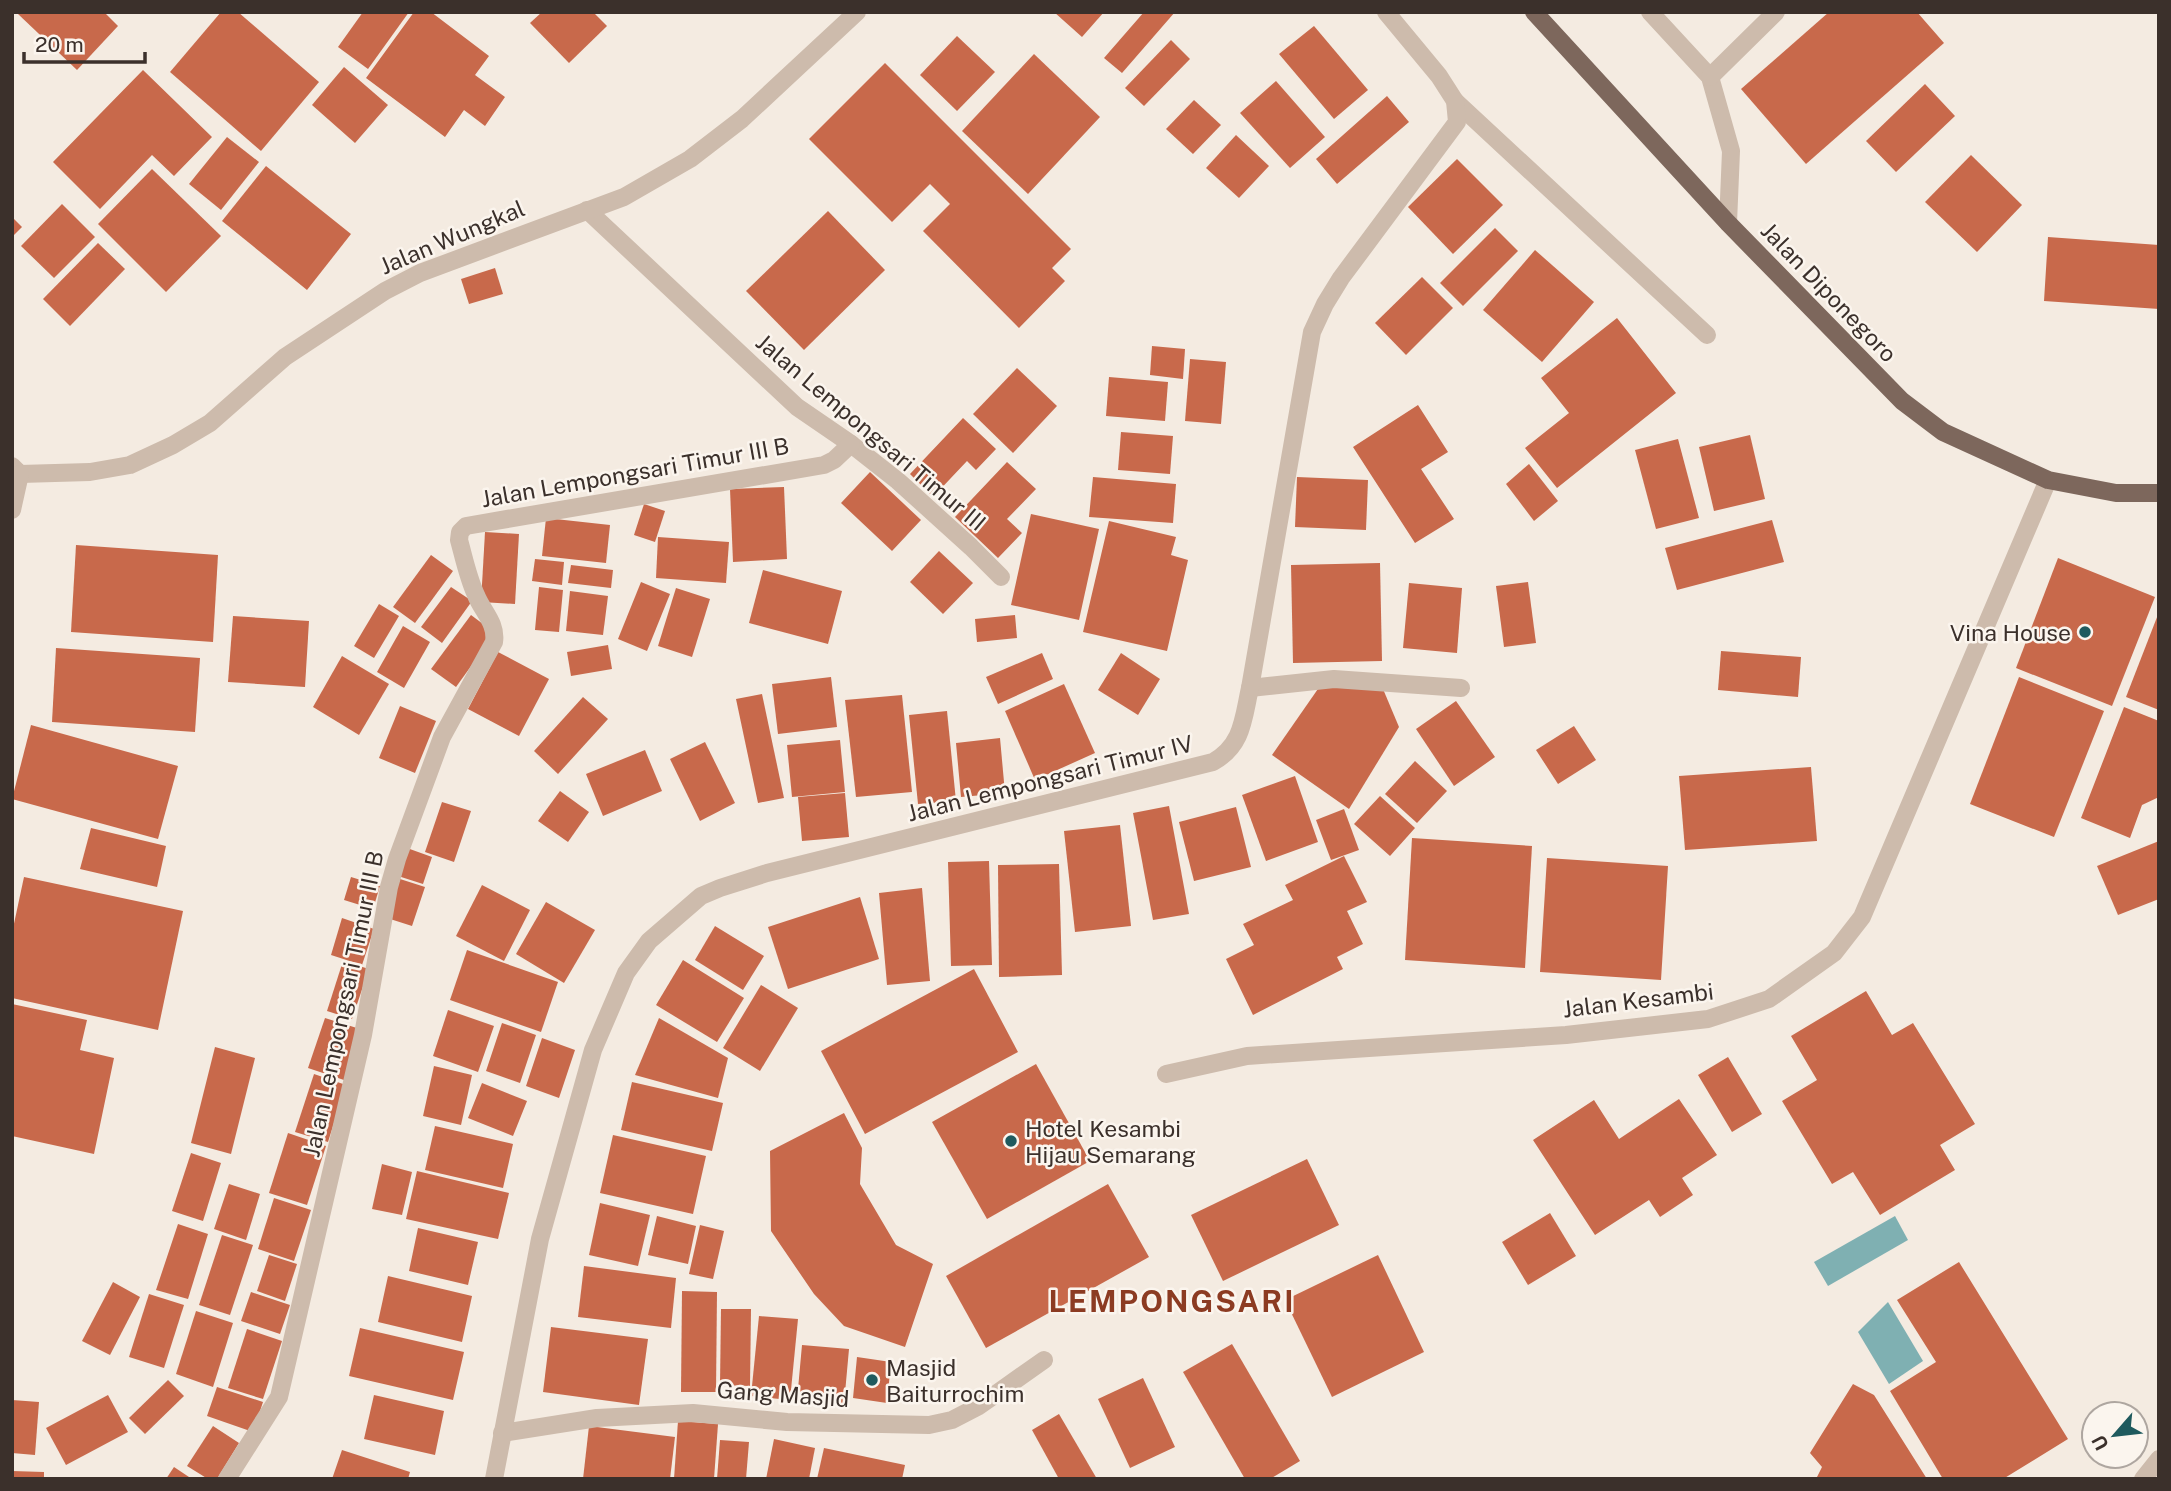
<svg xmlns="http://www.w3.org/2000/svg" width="2171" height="1491" font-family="'Public Sans',sans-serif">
	<rect width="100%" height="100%" fill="#f4ebe1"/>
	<g fill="#7fb0b2">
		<polygon points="1895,1216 1908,1240 1828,1286 1814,1262"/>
		<polygon points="1888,1302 1923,1361 1889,1384 1858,1332"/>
	</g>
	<g fill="#c8694b">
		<polygon points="19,12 104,12 118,26 77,70 18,14"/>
		<polygon points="221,12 238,12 319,82 261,151 170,72"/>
		<polygon points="363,12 409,12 368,69 338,47"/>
		<polygon points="414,12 431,12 489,56 475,75 505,97 485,126 464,110 445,137 366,78"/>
		<polygon points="542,12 593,12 607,26 569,63 530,23"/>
		<polygon points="1054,12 1104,12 1082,37"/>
		<polygon points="1144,12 1175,12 1122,73 1104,58"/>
		<polygon points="1829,12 1917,12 1944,43 1806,164 1741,89"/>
		<polygon points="1314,26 1368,90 1334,119 1279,54"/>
		<polygon points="957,36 995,72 957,111 920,75"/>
		<polygon points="1171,40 1190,59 1144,106 1125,88"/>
		<polygon points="1034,54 1100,117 1028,194 962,131"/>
		<polygon points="885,63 1071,249 1052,268 1065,281 1019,328 923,231 950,204 930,184 892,222 809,139"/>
		<polygon points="344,67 388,105 355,143 312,105"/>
		<polygon points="143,70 212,137 174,176 152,155 100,209 53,162"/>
		<polygon points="1276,81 1325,137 1290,168 1240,113"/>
		<polygon points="1925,84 1955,116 1896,172 1866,141"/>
		<polygon points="1387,96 1409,122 1337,184 1316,159"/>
		<polygon points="1194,100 1221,125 1193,154 1166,129"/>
		<polygon points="1236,135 1269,166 1239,198 1206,168"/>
		<polygon points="227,137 259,162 221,210 189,184"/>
		<polygon points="1971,155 2022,205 1977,252 1925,202"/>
		<polygon points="1457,159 1503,205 1453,254 1408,207"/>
		<polygon points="266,166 351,234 307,290 222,221"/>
		<polygon points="152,169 221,236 166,292 98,224"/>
		<polygon points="62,204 95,237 54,278 21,246"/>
		<polygon points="828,211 885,270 804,350 746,291"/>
		<polygon points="12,217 22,227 12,237"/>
		<polygon points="1495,228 1518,251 1463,306 1440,283"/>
		<polygon points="2048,237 2159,245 2159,309 2044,301"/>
		<polygon points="98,243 125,269 70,326 43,299"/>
		<polygon points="1535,250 1594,302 1542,362 1483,310"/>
		<polygon points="495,268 503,294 469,304 461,279"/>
		<polygon points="1422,277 1453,308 1406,355 1375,323"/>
		<polygon points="1617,318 1676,393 1557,488 1525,448 1569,413 1541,378"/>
		<polygon points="1152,346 1185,349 1183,379 1150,375"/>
		<polygon points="1190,359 1226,362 1221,424 1185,421"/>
		<polygon points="1017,368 1057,406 1013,453 973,414"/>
		<polygon points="1109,377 1168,382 1165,421 1106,416"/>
		<polygon points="1418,405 1448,452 1421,469 1454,519 1415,543 1353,447"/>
		<polygon points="963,418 996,449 976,470 967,461 933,497 910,474"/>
		<polygon points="1121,432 1173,436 1170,474 1118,470"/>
		<polygon points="1750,435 1765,499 1714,511 1699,447"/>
		<polygon points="1678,439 1699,518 1656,529 1635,450"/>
		<polygon points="1007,462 1036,489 1007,519 1022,533 998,558 955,517"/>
		<polygon points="1529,464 1558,501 1534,521 1506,484"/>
		<polygon points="870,472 921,520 892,551 841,503"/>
		<polygon points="1093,477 1176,484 1173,523 1089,517"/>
		<polygon points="1297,477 1368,480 1366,530 1295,527"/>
		<polygon points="784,487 787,559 733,562 730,489"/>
		<polygon points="644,504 665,511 655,542 634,535"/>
		<polygon points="1031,514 1099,529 1079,620 1011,605"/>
		<polygon points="546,518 610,525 606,563 542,556"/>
		<polygon points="1772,520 1784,562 1677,590 1665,548"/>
		<polygon points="1109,521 1176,537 1171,555 1188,560 1167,651 1083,632"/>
		<polygon points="485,532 519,534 515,604 481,602"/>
		<polygon points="658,537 729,542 726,583 656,578"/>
		<polygon points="76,545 218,555 213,642 71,632"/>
		<polygon points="939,551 973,583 943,614 910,582"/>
		<polygon points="431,555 453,571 415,623 393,607"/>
		<polygon points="2058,558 2155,597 2112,706 2016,668"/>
		<polygon points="535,559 564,562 562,585 532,581"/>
		<polygon points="1380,563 1382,661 1293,663 1291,565"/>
		<polygon points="571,565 613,570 611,588 568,583"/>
		<polygon points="763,570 842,591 828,644 749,623"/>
		<polygon points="641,582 670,594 647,651 618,639"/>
		<polygon points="1528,582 1536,643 1504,647 1496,586"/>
		<polygon points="1409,583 1462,588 1457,653 1403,648"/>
		<polygon points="451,587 472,601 442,643 421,627"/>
		<polygon points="539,587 563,590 559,632 535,630"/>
		<polygon points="676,588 710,599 692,657 658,646"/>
		<polygon points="570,591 608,596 603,635 566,631"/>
		<polygon points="379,604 399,616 374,658 354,646"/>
		<polygon points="2159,612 2159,710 2126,697"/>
		<polygon points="471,615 495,633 456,687 431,669"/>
		<polygon points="1015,615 1017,638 977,642 975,619"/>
		<polygon points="233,616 309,621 305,687 228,682"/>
		<polygon points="403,626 430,642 404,688 377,672"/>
		<polygon points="608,645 612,669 571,676 567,652"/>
		<polygon points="56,648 200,658 195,732 52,722"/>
		<polygon points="1721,651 1801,657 1798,697 1718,690"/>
		<polygon points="498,652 549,679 519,736 468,709"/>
		<polygon points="1042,653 1053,679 998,704 986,677"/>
		<polygon points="1121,653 1160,679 1138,715 1098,690"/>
		<polygon points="342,656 389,684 359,735 313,707"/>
		<polygon points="831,677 837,727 778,734 772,684"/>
		<polygon points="2019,677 2104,711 2054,837 1970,804"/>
		<polygon points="1064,684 1095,753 1035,780 1005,711"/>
		<polygon points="1320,686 1383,689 1399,727 1349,809 1272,755"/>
		<polygon points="762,694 784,798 758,803 736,699"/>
		<polygon points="902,695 912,792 856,797 845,700"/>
		<polygon points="583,697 608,719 558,774 534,751"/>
		<polygon points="1456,701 1495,757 1454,786 1416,729"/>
		<polygon points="400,706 436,721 415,773 379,758"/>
		<polygon points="2124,707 2159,721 2159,797 2142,805 2130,838 2081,818"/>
		<polygon points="947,711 956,801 918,804 909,715"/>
		<polygon points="31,725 178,766 158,839 12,799"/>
		<polygon points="1574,726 1596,760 1558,784 1536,750"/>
		<polygon points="1000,738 1005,793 961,797 956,743"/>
		<polygon points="840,740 845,792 792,797 787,745"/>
		<polygon points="705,742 735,803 700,821 670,759"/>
		<polygon points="645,750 662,791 603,816 586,774"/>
		<polygon points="1415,761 1447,791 1417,823 1385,794"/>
		<polygon points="1811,767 1817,841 1685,850 1679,776"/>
		<polygon points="1295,776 1318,842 1266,861 1242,795"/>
		<polygon points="560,791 589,812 568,842 538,821"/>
		<polygon points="845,793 849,837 802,841 798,797"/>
		<polygon points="1380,796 1415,828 1390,856 1354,824"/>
		<polygon points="442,802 471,811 454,862 425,852"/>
		<polygon points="1169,806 1189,914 1153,920 1133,813"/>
		<polygon points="1236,807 1251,867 1194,881 1179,822"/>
		<polygon points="1344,809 1359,850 1331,860 1316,820"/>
		<polygon points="1120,825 1131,926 1075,932 1064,831"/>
		<polygon points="91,828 166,846 157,887 80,869"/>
		<polygon points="1412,838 1532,846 1525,968 1405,960"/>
		<polygon points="2159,841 2159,899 2118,915 2097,866"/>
		<polygon points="407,848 432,857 423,884 398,876"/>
		<polygon points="1344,856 1367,902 1347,911 1363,944 1337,957 1343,969 1253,1015 1226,959 1254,945 1243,924 1293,900 1285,885"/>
		<polygon points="1547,858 1668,866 1661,980 1540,972"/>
		<polygon points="989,861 992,965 951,966 948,862"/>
		<polygon points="1059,864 1062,975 999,977 998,865"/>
		<polygon points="24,877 183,911 158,1030 12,998 12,933"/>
		<polygon points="351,877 380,886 373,909 344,900"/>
		<polygon points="400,879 425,887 412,926 387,918"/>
		<polygon points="482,885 530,910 504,961 456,936"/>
		<polygon points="922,888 930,981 887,985 879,893"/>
		<polygon points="860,897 879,959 788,989 768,927"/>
		<polygon points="546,902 595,930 564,983 516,954"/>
		<polygon points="342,918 374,929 362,965 331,955"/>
		<polygon points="715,926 764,956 743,990 695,960"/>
		<polygon points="467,950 558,982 541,1032 450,1000"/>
		<polygon points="683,960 744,998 717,1042 656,1005"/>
		<polygon points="343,961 369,969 352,1019 327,1011"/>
		<polygon points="974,969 1018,1052 865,1134 821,1051"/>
		<polygon points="761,985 798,1008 760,1071 723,1048"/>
		<polygon points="1866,991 1892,1035 1913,1023 1975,1124 1940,1145 1955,1170 1880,1215 1853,1172 1832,1184 1782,1101 1817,1080 1791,1036"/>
		<polygon points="12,1004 87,1020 80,1050 114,1058 94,1154 12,1136"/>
		<polygon points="448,1010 494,1026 478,1072 433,1056"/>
		<polygon points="325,1018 360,1029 344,1080 308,1068"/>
		<polygon points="659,1018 728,1058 718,1098 635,1075"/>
		<polygon points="502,1023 536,1035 520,1083 486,1071"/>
		<polygon points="542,1038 575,1050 559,1098 526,1086"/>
		<polygon points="215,1047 255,1058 231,1154 191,1143"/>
		<polygon points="1728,1057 1762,1114 1732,1132 1698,1075"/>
		<polygon points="1036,1064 1090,1161 987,1219 932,1122"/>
		<polygon points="434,1066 472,1075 461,1125 423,1116"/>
		<polygon points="314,1074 346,1085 328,1142 295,1132"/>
		<polygon points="632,1082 723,1103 712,1151 621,1130"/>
		<polygon points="482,1083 527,1101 513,1136 468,1118"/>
		<polygon points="1679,1099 1717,1155 1682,1178 1693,1195 1660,1217 1649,1200 1595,1235 1533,1140 1594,1100 1619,1139"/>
		<polygon points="844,1113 862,1148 860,1184 896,1245 933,1264 905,1347 844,1326 814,1294 771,1231 770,1151"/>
		<polygon points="435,1126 513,1144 503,1188 425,1170"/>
		<polygon points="288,1133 326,1146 307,1205 269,1193"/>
		<polygon points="613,1135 706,1156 693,1214 600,1193"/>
		<polygon points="191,1153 221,1163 203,1221 172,1211"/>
		<polygon points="1307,1159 1339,1225 1223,1281 1191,1215"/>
		<polygon points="382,1164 412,1172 402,1215 372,1209"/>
		<polygon points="417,1171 509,1193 498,1239 406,1219"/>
		<polygon points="229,1184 260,1194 246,1240 214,1229"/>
		<polygon points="1108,1184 1149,1257 986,1348 946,1276"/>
		<polygon points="274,1198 311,1210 294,1261 258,1249"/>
		<polygon points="600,1203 650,1215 638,1266 589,1255"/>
		<polygon points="1550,1213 1576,1256 1528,1285 1502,1242"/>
		<polygon points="657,1216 696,1226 688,1264 648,1255"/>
		<polygon points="178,1224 208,1234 188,1299 156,1290"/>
		<polygon points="700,1225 724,1231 713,1279 689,1274"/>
		<polygon points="418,1228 478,1242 468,1285 409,1271"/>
		<polygon points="222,1235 253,1245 230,1315 199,1305"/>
		<polygon points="269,1255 297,1264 285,1301 257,1291"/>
		<polygon points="1378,1255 1424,1352 1332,1397 1285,1300"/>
		<polygon points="1959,1262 2068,1439 2003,1479 1943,1479 1890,1391 1936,1362 1897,1300"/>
		<polygon points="584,1266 676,1278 671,1328 578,1317"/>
		<polygon points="388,1276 472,1296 462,1342 378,1322"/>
		<polygon points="113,1282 140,1297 110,1355 82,1341"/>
		<polygon points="682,1291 717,1292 716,1392 681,1392"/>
		<polygon points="251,1292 290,1305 280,1334 241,1321"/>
		<polygon points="149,1294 184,1305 164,1368 129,1357"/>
		<polygon points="721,1309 751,1309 750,1386 720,1385"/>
		<polygon points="196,1311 233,1323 213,1387 176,1374"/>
		<polygon points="759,1316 798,1319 790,1400 751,1396"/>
		<polygon points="551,1327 648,1339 639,1405 543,1392"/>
		<polygon points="360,1328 464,1352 453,1400 349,1376"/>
		<polygon points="247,1329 282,1341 263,1399 228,1388"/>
		<polygon points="1232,1344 1300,1461 1270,1479 1245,1479 1183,1372"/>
		<polygon points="802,1345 849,1349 844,1404 797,1400"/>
		<polygon points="857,1357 891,1362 887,1403 853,1398"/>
		<polygon points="1143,1378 1175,1447 1130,1468 1098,1399"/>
		<polygon points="168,1380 184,1396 145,1434 129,1418"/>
		<polygon points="1853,1384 1874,1395 1927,1479 1816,1479 1822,1467 1810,1453"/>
		<polygon points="217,1387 263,1402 253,1432 207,1416"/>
		<polygon points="108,1395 128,1432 66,1465 46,1428"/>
		<polygon points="374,1395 444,1411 435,1455 364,1439"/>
		<polygon points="12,1400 39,1402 35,1455 12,1453"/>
		<polygon points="1059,1414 1097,1479 1059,1479 1032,1430"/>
		<polygon points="678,1421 718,1424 714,1479 674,1479"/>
		<polygon points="213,1426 239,1443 217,1479 208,1479 187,1466"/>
		<polygon points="589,1426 675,1437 670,1479 583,1479"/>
		<polygon points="774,1439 815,1448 809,1479 766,1479"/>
		<polygon points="720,1440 749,1442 746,1479 717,1479"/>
		<polygon points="824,1448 905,1465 902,1479 817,1479"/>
		<polygon points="342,1450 410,1472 408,1479 332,1479"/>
		<polygon points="174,1467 192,1479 166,1479"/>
		<polygon points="12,1471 44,1472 44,1479 12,1479"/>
	</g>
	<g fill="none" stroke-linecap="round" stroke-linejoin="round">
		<g stroke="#cdbbac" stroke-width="18">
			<polyline points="1650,12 1710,77 1731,151 1728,223"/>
			<polyline points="1710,77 1776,12"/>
			<polyline points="1455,101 1707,335"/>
			<polyline points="587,210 797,407 851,444 898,481 971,547 1001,577"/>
			<polyline points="12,466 20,474 90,472 130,465 173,445 210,423 285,357 385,291 420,273 624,197 690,159 742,119 857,12"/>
			<polyline points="12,510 20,474"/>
			<polyline points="1250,688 1334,679 1461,688"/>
			<polyline points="1166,1074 1247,1056 1566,1035 1708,1019 1769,999 1834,953 1862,917 2048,480"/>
			<polyline points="502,1433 597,1418 693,1413 787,1422 929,1425 952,1420 979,1406 1044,1360"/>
			<path d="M227,1479L279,1397L363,1035L389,887L397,859L442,737L494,642C497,623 482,611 476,595C468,578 464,558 459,540L460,532L466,526L824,465L834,460L851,444"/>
			<path d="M494,1479L540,1239L593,1050L626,973L649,941L701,896L720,888L767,873L1213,762C1243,745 1243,719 1250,688L1312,332L1325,304L1341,278L1457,122L1455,101L1439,76L1386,12"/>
			<polyline points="2143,1479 2159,1459"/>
		</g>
		<polyline stroke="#7d675c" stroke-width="18" points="1534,12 1728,223 1902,401 1943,432 2048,480 2116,493 2159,493"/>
	</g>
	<g fill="#1f5a5e" stroke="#fbf5ee" stroke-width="2.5">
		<circle cx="2085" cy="632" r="7"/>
		<circle cx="1011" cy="1141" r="7"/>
		<circle cx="872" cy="1380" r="7"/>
	</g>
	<g text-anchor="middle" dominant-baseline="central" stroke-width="5" stroke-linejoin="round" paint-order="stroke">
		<g font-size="23" fill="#3b302b" stroke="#fbf5ee">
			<text transform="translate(452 237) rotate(-23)">Jalan Wungkal</text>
			<text transform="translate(1829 292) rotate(46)">Jalan Diponegoro</text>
			<text transform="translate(871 432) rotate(40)">Jalan Lempongsari Timur III</text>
			<text transform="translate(635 472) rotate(-10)">Jalan Lempongsari Timur III B</text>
			<text transform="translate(1050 778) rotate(-14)">Jalan Lempongsari Timur IV</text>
			<text transform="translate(1638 1000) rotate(-7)">Jalan Kesambi</text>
			<text transform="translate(343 1004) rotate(-78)">Jalan Lempongsari Timur III B</text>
			<text transform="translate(783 1394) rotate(4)">Gang Masjid</text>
		</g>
		<g font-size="23" fill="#3b302b" stroke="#fbf5ee" text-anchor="start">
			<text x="2071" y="632" text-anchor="end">Vina House</text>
			<text x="1025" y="1128">Hotel Kesambi<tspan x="1025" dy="26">Hijau Semarang</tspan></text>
			<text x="886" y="1367">Masjid<tspan x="886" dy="26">Baiturrochim</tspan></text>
		</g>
		<g font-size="30" font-weight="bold" letter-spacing="2" fill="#8c3b22" stroke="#fbf5ee">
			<text x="1172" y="1301">LEMPONGSARI</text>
		</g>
	</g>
	<rect width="2171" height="1491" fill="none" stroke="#3b302b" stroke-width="28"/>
	<g transform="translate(2115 1435) rotate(242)"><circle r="33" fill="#fbf5ee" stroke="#aea6a0" stroke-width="2"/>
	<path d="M0-5L12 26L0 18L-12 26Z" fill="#1f5a5e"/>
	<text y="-10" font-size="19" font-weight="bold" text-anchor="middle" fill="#3b302b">U</text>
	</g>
	<path d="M24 52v10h121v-10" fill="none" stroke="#3b302b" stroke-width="3.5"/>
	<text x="35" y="52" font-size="21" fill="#3b302b" stroke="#fbf5ee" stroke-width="5" paint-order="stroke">20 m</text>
</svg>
